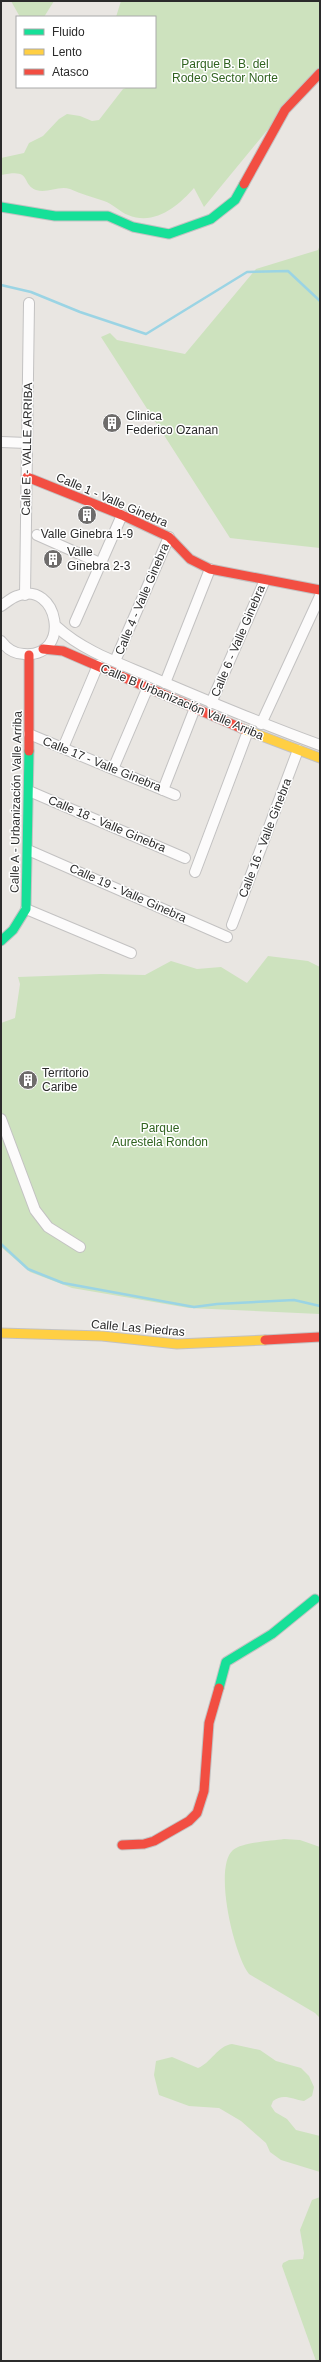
<svg xmlns="http://www.w3.org/2000/svg" width="321" height="2362" font-family="Helvetica,sans-serif">
	<rect width="100%" height="100%" fill="#e9e6e2"/>
	<g fill="#cde2be">
		<polygon points="11,1 54,1 44,17 20,17"/>
		<path d="M121,1H320V66L204,207L194,188C178,206 155,226 128,215C120,212 113,204 104,201C93,197 81,194 70,189C59,185 47,194 36,190C20,183 33,168 1,175V158L24,153L29,143L43,136L59,119L67,114L80,116L92,121L99,120L123,89L129,87H155V17H116Z"/>
		<polygon points="320,245 320,548 230,538 101,337 110,333 117,340 185,354 256,269 318,250"/>
		<polygon points="268,956 308,961 320,967 320,1314 189,1308 72,1288 30,1272 1,1247 1,1023 15,1018 20,984 18,977 101,974 145,975 171,961 197,969 221,967 247,983"/>
		<path d="M284,1839L300,1840L320,1847V2018L315,2013L249,1974C234,1955 213,1867 233,1850C242,1842 272,1841 284,1839Z"/>
		<path d="M232,2044L260,2050L276,2061L301,2068L309,2076L314,2087L312,2096L304,2101C292,2099 283,2093 273,2101L271,2106L275,2112L287,2119L296,2130L320,2136V2172L281,2160L270,2152L266,2143L241,2121L219,2108L189,2106L159,2095L154,2075L156,2061L172,2057L198,2068C211,2063 217,2046 232,2044Z"/>
		<polygon points="320,2197 320,2361 316,2361 282,2266 283,2263 289,2260 303,2259 304,2253 300,2230 312,2200"/>
	</g>
	<g fill="none" stroke-linecap="round" stroke-linejoin="round">
		<g stroke="#9bd4e4" stroke-width="2.5">
			<polyline points="1,285 31,292 80,312 146,334 247,272 288,271 320,301"/>
			<polyline points="1,1244 28,1269 63,1283 194,1307 217,1304 294,1300 320,1306"/>
		</g>
		<g stroke="#c3c2c2" stroke-width="12">
			<g id="street">
				<polyline points="1,442 27,443"/>
				<polyline points="37,535 100,563"/>
				<polyline points="25,595 29,303"/>
				<path d="M1,606C6,603 11,598 17,596C58,579 73,658 24,654C14,654 7,649 1,641"/>
				<polyline points="75,622 122,515"/>
				<path d="M57,627C84,652 122,664 156,679C210,702 264,725 320,745"/>
				<polyline points="115,661 169,537"/>
				<polyline points="165,683 210,569"/>
				<polyline points="211,703 265,580"/>
				<polyline points="261,724 320,596"/>
				<polyline points="29,734 175,795"/>
				<polyline points="63,748 98,665"/>
				<polyline points="113,769 148,687"/>
				<polyline points="163,790 195,708"/>
				<polyline points="29,791 185,858"/>
				<polyline points="28,850 227,937"/>
				<polyline points="195,872 248,731"/>
				<polyline points="26,909 131,953"/>
				<polyline points="232,925 298,750"/>
				<polyline points="1,1119 35,1210 48,1227 80,1247"/>
			</g>
		</g>
		<g stroke="#c3c2c2" stroke-width="11">
			<g id="fast">
				<polyline points="1,207 55,216 108,216 133,227 169,234 211,219 235,200 244,184"/>
				<polyline points="1,941 13,930 26,909 29,751"/>
				<polyline points="219,1688 226,1662 272,1634 315,1599"/>
			</g>
		</g>
		<g stroke="#c3c2c2" stroke-width="11">
			<g id="slow">
				<polyline points="243,729 320,758"/>
				<polyline points="1,1333 102,1336 177,1344 265,1340"/>
			</g>
		</g>
		<g stroke="#c3c2c2" stroke-width="11">
			<g id="jam">
				<polyline points="244,184 285,110 320,73"/>
				<polyline points="27,477 122,515 169,537 190,559 210,569 320,590"/>
				<polyline points="43,649 63,651 243,729"/>
				<polyline points="29,751 29,655"/>
				<polyline points="265,1340 320,1337"/>
				<polyline points="122,1845 144,1844 154,1841 189,1821 197,1813 204,1791 209,1723 219,1688"/>
			</g>
		</g>
		<use href="#street" stroke="#fcfbfb" stroke-width="10"/>
		<use href="#fast" stroke="#16e098" stroke-width="9"/>
		<use href="#slow" stroke="#ffcf43" stroke-width="9"/>
		<use href="#jam" stroke="#f24e42" stroke-width="9"/>
	</g>
	<defs>
		<g id="building-disc" transform="scale(1)"><circle r="9.5" fill="#6e6c6b" stroke="#fff"/><path d="M-4-6H4V6H1V3H-1V6H-4ZM-2.5-4.3h1.7v1.8h-1.7ZM.8-4.3h1.7v1.8H.8ZM-2.5-1h1.7V.8h-1.7ZM.8-1h1.7V.8H.8Z" fill="#fff"/></g>
	</defs>
	<g fill-rule="evenodd">
		<use href="#building-disc" x="112" y="423"/>
		<use href="#building-disc" x="87" y="515"/>
		<use href="#building-disc" x="53" y="559"/>
		<use href="#building-disc" x="28" y="1080"/>
	</g>
	<g text-anchor="middle" dominant-baseline="central" stroke-width="3" stroke-linejoin="round" paint-order="stroke">
		<g font-size="12" fill="#306320" stroke="#fff">
			<text x="225" y="64">Parque B. B. del<tspan x="225" dy="14">Rodeo Sector Norte</tspan></text>
			<text x="160" y="1128">Parque<tspan x="160" dy="14">Aurestela Rondon</tspan></text>
		</g>
		<g font-size="12" fill="#2b2b2b" stroke="#fff" text-anchor="start">
			<text x="126" y="416">Clinica<tspan x="126" dy="14">Federico Ozanan</tspan></text>
			<text x="87" y="534" text-anchor="middle">Valle Ginebra 1-9</text>
			<text x="67" y="552">Valle<tspan x="67" dy="14">Ginebra 2-3</tspan></text>
			<text x="42" y="1073">Territorio<tspan x="42" dy="14">Caribe</tspan></text>
		</g>
		<g font-size="12" fill="#2b2b2b" stroke="#fff">
			<text transform="translate(27 449) rotate(-89)">Calle E - VALLE ARRIBA</text>
			<text transform="translate(112 500) rotate(23)">Calle 1 - Valle Ginebra</text>
			<text transform="translate(142 599) rotate(-67)">Calle 4 - Valle Ginebra</text>
			<text transform="translate(238 641) rotate(-67)">Calle 6 - Valle Ginebra</text>
			<text transform="translate(182 702) rotate(23)">Calle B Urbanización Valle Arriba</text>
			<text transform="translate(102 764) rotate(22)">Calle 17 - Valle Ginebra</text>
			<text transform="translate(16 802) rotate(-89)">Calle A - Urbanización Valle Arriba</text>
			<text transform="translate(107 824) rotate(23)">Calle 18 - Valle Ginebra</text>
			<text transform="translate(265 838) rotate(-69)">Calle 16 - Valle Ginebra</text>
			<text transform="translate(128 893) rotate(24)">Calle 19 - Valle Ginebra</text>
			<text transform="translate(138 1328) rotate(5)">Calle Las Piedras</text>
		</g>
	</g>
	<rect width="321" height="2362" fill="none" stroke="#2b2b2b" stroke-width="4"/>
	<rect x="16" y="16" width="140" height="72" fill="#ffffff" stroke="#aaaaaa"/>
	<rect x="24" y="29" width="20" height="6" fill="#16e098" stroke="#aaaaaa"/>
	<text x="52" y="36" font-size="12" fill="#2b2b2b">Fluido</text>
	<rect x="24" y="49" width="20" height="6" fill="#ffcf43" stroke="#aaaaaa"/>
	<text x="52" y="56" font-size="12" fill="#2b2b2b">Lento</text>
	<rect x="24" y="69" width="20" height="6" fill="#f24e42" stroke="#aaaaaa"/>
	<text x="52" y="76" font-size="12" fill="#2b2b2b">Atasco</text>
</svg>
